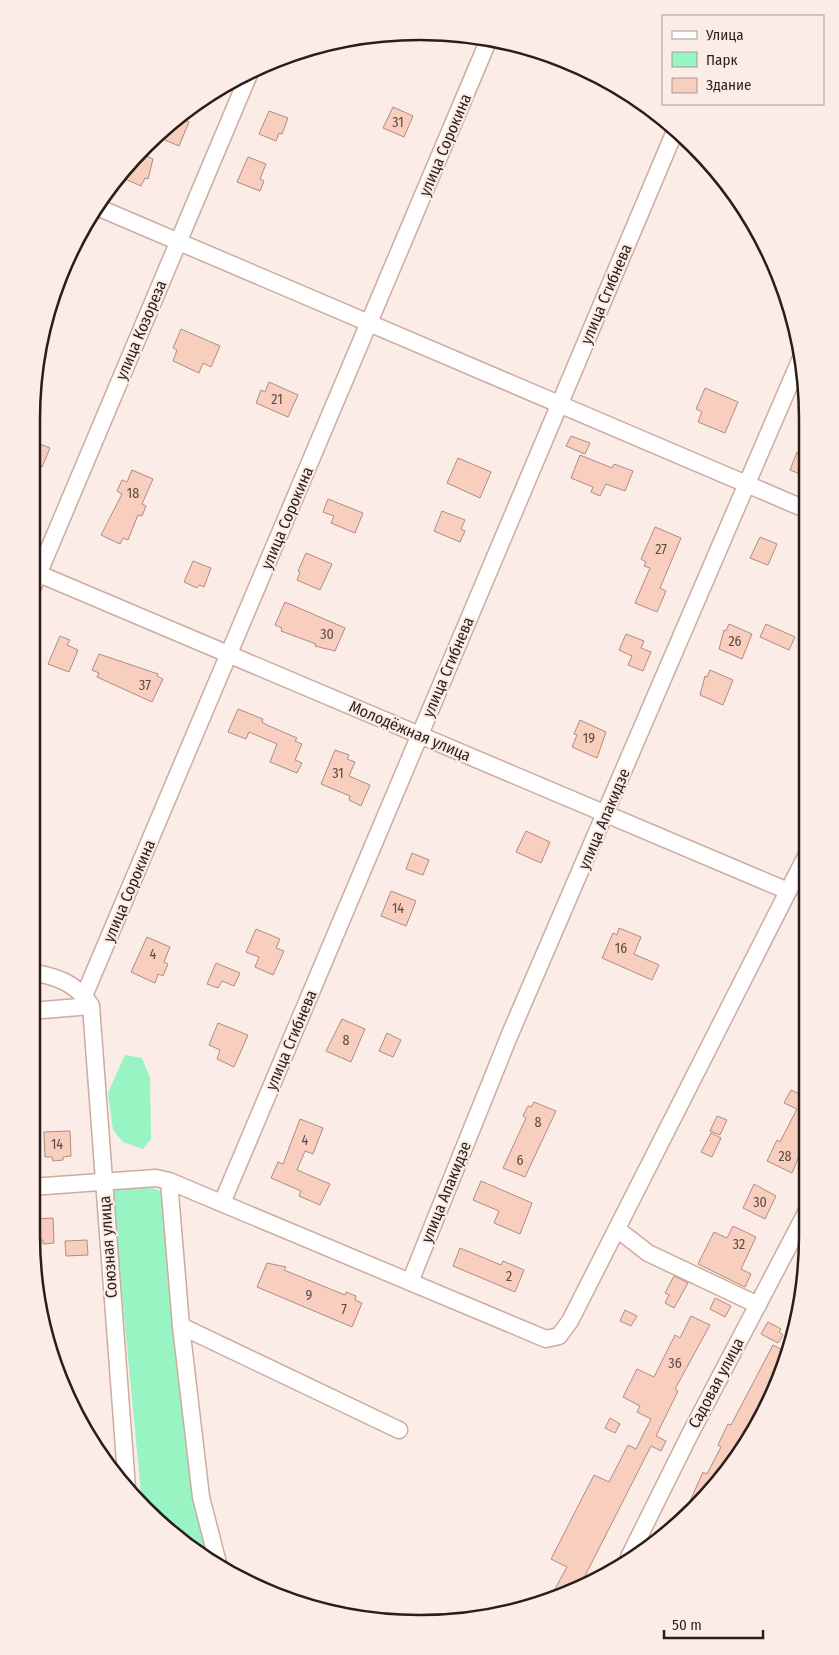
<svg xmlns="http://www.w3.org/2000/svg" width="839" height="1655" font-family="'Fira Sans Condensed',sans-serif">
	<rect width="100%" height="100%" fill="#fbece7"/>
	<g fill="#98f4c2">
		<polygon points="125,1055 142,1058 150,1078 151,1139 143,1149 123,1142 113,1130 108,1093"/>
		<polygon points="124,1186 148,1187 161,1191 175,1341 206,1558 163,1527 142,1504 112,1190"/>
	</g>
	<g fill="#f8cebf" stroke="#ae8d81">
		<polygon points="393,107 413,116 404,137 383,128"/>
		<polygon points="269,111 288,118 282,134 279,133 276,141 259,134"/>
		<polygon points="178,117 189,122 179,146 158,137 163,128"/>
		<polygon points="140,153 153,159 148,179 145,178 141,186 118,176"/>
		<polygon points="248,157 266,164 260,179 264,181 260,191 237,182"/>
		<polygon points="181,329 220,346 211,367 203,363 199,373 173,361 177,350 173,348"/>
		<polygon points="269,382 298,395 288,417 256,403 261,390 265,392"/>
		<polygon points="705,388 738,402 725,433 698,422 702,412 696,409"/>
		<polygon points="571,436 590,443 585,454 566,446"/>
		<polygon points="32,441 50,448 42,467 32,462"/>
		<polygon points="797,452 805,456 805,476 790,470"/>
		<polygon points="580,455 612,468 614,464 633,471 625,491 606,484 600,496 591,492 593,487 571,478"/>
		<polygon points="458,458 491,472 480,498 447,483"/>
		<polygon points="132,470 153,479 142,504 146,506 142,516 138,515 128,540 123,538 120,544 101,535 122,494 117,491 122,480 127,482"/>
		<polygon points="328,499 363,513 355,533 331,523 334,516 323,512"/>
		<polygon points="442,511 465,520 461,529 465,531 460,542 434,531"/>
		<polygon points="655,527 681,538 660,588 666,591 657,612 635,603 650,568 644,566 646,562 641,559"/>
		<polygon points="760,537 777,544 768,565 750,558"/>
		<polygon points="306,553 332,564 320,590 297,580 300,572 298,571"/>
		<polygon points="193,561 211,568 204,587 199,585 197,588 184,582"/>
		<polygon points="285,602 345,628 335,651 315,646 316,644 281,631 282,628 275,625"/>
		<polygon points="729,624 752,634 742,659 719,649 724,630 726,631"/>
		<polygon points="766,624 795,637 789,650 760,637"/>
		<polygon points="626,634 644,641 641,648 651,652 643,671 628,665 632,656 619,650"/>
		<polygon points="60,636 70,640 67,645 78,650 69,672 48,664"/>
		<polygon points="99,654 158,674 157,676 163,679 152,702 97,677 99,673 92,670"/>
		<polygon points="710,670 733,680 723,705 700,695 705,676 707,677"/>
		<polygon points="238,709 263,719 262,722 267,725 297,738 295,741 302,744 295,760 302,763 297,773 270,762 277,744 249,732 246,739 228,732"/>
		<polygon points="580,720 606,732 597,758 572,747 577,735 574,734"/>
		<polygon points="335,750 349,755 347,759 355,762 349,776 370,785 361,806 349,800 350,796 321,784"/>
		<polygon points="526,831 550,842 541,863 516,852"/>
		<polygon points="412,853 429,860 423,875 406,869"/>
		<polygon points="391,891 416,901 406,926 381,916"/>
		<polygon points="619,928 641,937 634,954 659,965 652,980 602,958 613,933 617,935"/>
		<polygon points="256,929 280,939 276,948 284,951 273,975 255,967 259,957 246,952"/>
		<polygon points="147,937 170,947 164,962 168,964 163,976 158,974 155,983 131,972"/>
		<polygon points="216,963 240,973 234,986 222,981 218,988 207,984"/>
		<polygon points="342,1019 365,1029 351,1062 326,1051"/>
		<polygon points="218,1023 248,1035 234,1067 217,1059 220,1050 209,1045"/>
		<polygon points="387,1033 401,1040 393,1057 379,1051"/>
		<polygon points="791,1090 804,1096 806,1091 807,1137 792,1173 767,1161 777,1140 780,1142 797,1109 784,1103"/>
		<polygon points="534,1102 556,1111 525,1177 503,1168 526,1118 523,1116 528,1106 531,1107"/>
		<polygon points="717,1116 727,1120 720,1135 710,1131"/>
		<polygon points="300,1119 323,1128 313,1154 305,1151 297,1170 330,1184 320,1205 299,1196 301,1191 271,1178 278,1162 283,1164"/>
		<polygon points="70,1131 71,1156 63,1157 63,1160 53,1161 52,1157 45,1157 44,1132"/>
		<polygon points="711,1133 721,1138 712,1157 701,1152"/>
		<polygon points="481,1181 532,1203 520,1234 494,1223 499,1211 473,1200"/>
		<polygon points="754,1184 776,1196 765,1219 743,1208"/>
		<polygon points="53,1218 54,1243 43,1244 43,1240 32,1241 31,1222 35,1222 35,1219"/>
		<polygon points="733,1226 756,1237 741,1269 751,1274 745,1287 698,1264 714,1232 727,1238"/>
		<polygon points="87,1240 88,1255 66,1256 65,1241"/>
		<polygon points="460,1248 501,1265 503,1261 524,1270 515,1292 453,1266"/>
		<polygon points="267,1263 286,1267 284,1270 345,1295 346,1292 356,1296 355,1300 362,1303 352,1327 257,1287"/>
		<polygon points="674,1276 688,1283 674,1308 665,1303 669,1295 665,1293"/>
		<polygon points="715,1298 731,1306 725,1317 710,1309"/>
		<polygon points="625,1310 637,1316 631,1326 620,1321"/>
		<polygon points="691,1316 710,1325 675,1389 678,1391 656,1436 666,1441 661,1451 651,1446 585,1576 588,1578 584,1586 551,1596 567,1567 551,1559 594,1475 609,1482 628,1445 636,1449 651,1419 637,1412 640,1406 623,1397 637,1369 654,1377 675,1335 680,1338"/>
		<polygon points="768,1322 781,1329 779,1332 783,1335 778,1343 761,1334"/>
		<polygon points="773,1345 788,1353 768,1407 757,1423 754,1422 747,1437 694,1510 682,1519 703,1472 707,1474 721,1447 718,1445 728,1424 731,1425"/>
		<polygon points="610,1418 620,1424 615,1433 605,1428"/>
	</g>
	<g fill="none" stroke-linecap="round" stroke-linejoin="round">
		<g stroke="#ceab9f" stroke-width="19">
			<g id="minor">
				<polyline points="97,207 805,509"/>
				<polyline points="32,571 788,891"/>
				<polyline points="32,589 250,72"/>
				<path d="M32,972C57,977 74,982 90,1004"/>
				<polyline points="84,996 489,39"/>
				<polyline points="91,1006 127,1488"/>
				<polyline points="31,1011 91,1006"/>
				<polyline points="169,1181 181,1326 201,1497 219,1567"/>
				<polyline points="31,1187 156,1178 169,1181 546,1339 559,1336 570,1321 806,856"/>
				<polyline points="222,1203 675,131"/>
				<polyline points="617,1229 648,1253 758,1305"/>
				<polyline points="410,1282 510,1034 801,358"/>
				<polyline points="181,1326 399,1430"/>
				<polyline points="629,1557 689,1436 807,1211"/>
			</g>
		</g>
		<polyline stroke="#ad9f9a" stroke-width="2.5" stroke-dasharray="4 2.5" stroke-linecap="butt" points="800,898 806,901"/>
		<use href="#minor" stroke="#fff" stroke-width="16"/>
	</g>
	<g text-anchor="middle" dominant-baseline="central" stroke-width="4.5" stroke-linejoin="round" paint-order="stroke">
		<g font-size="14" fill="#5e4a42">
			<text x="398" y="122">31</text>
			<text x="277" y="399">21</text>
			<text x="133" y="493">18</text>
			<text x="661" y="549">27</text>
			<text x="327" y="634">30</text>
			<text x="735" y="641">26</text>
			<text x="145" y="685">37</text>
			<text x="589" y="738">19</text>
			<text x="338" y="773">31</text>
			<text x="398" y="908">14</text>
			<text x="621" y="948">16</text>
			<text x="153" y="954">4</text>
			<text x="346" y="1040">8</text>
			<text x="538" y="1122">8</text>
			<text x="305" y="1140">4</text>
			<text x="57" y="1144">14</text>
			<text x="785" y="1156">28</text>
			<text x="520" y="1160">6</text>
			<text x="760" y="1202">30</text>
			<text x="739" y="1244">32</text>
			<text x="509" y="1276">2</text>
			<text x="309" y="1295">9</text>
			<text x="344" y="1309">7</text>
			<text x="675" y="1363">36</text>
		</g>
		<g font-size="16" fill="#2b1e19" stroke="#fbece7">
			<text transform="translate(445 145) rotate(-67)">улица Сорокина</text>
			<text transform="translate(606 294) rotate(-67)">улица Сгибнева</text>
			<text transform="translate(141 330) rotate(-67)">улица Козореза</text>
			<text transform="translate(287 518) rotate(-67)">улица Сорокина</text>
			<text transform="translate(448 667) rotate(-67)">улица Сгибнева</text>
			<text transform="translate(410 731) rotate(23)">Молодёжная улица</text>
			<text transform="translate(604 819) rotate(-67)">улица Апакидзе</text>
			<text transform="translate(129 891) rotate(-67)">улица Сорокина</text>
			<text transform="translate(291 1040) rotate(-67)">улица Сгибнева</text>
			<text transform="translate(446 1192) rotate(-68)">улица Апакидзе</text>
			<text transform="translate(108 1247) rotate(-94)">Союзная улица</text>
			<text transform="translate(716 1383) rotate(-62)">Садовая улица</text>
		</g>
	</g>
	<path d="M0 0H839V1655H0ZM419 40H420A379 379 0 0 1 799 419V1236A379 379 0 0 1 420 1615H419A379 379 0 0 1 40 1236V419A379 379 0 0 1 419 40Z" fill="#fbece7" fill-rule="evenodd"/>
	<path fill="none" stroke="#2b1e19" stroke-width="2.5" d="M419 40H420A379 379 0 0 1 799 419V1236A379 379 0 0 1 420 1615H419A379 379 0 0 1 40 1236V419A379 379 0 0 1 419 40Z"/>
	<rect x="662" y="15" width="162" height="90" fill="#fbece7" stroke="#a89a95"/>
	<rect x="672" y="31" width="25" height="8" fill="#ffffff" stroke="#a89a95"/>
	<text x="706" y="40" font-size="15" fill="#2b1e19">Улица</text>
	<rect x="672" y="52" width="25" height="15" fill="#98f4c2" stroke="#a89a95"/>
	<text x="706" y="65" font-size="15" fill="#2b1e19">Парк</text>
	<rect x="672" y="78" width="25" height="15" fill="#f8cebf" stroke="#a89a95"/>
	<text x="706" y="90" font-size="15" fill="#2b1e19">Здание</text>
	<path d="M664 1630v8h99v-8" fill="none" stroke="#2b1e19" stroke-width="2.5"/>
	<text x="672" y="1630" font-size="15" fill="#2b1e19" stroke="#fbece7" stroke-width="4" paint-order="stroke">50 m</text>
</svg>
